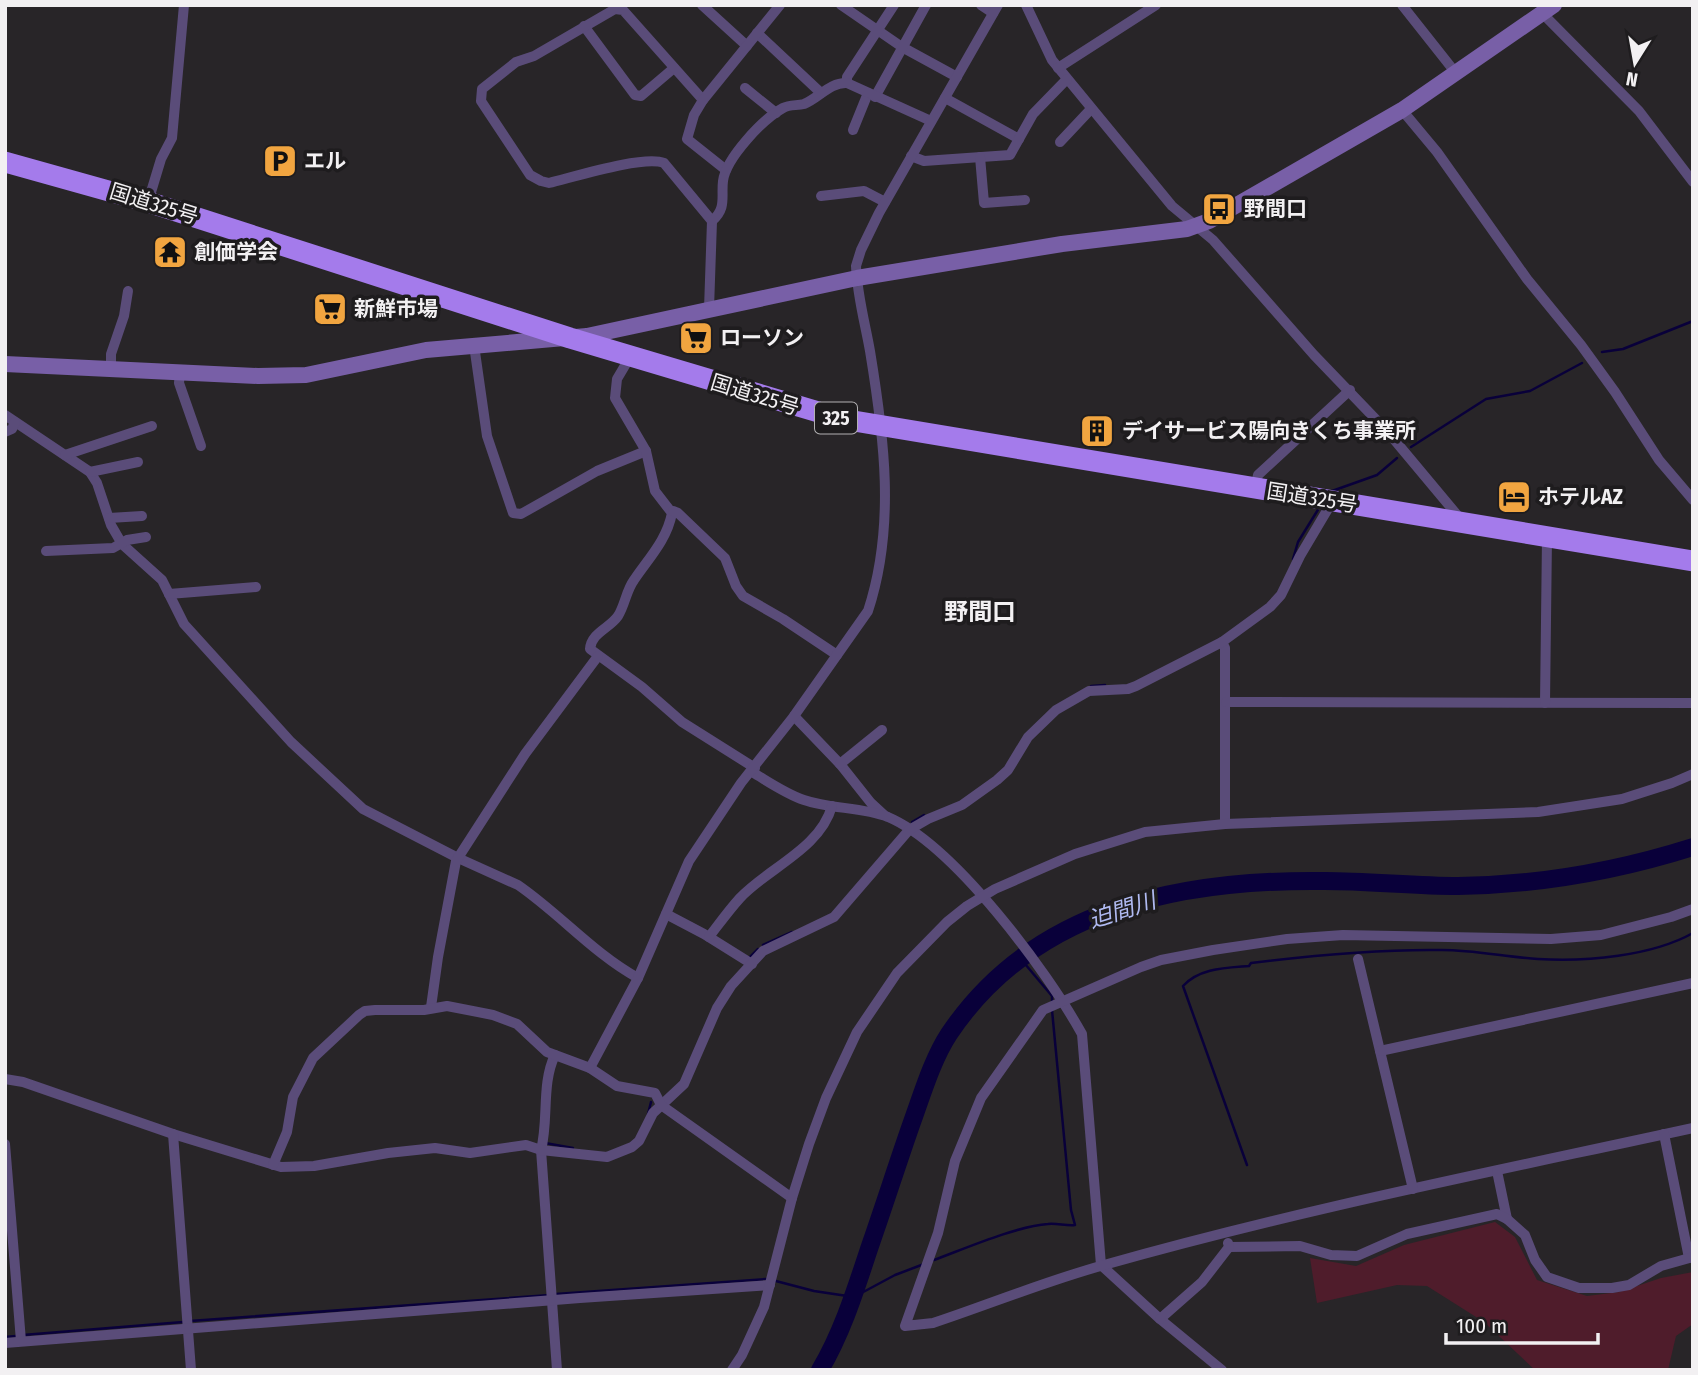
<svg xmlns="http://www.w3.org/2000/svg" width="1698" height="1375" font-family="'Fira Sans Condensed','Noto Sans JP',sans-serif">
	<rect width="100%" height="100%" fill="#282528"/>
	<polygon fill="#4f1c2b" points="1495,1222 1515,1237 1537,1280 1587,1296 1619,1292 1661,1278 1693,1272 1693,1324 1676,1336 1668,1370 1535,1370 1484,1322 1427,1286 1397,1285 1317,1303 1310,1258 1356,1266 1404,1245"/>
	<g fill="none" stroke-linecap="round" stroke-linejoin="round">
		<g stroke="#09003a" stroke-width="2.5">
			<polyline points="1602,352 1623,349 1693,321"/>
			<polyline points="1411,447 1486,399 1530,391 1582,363"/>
			<polyline points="1332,491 1377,475 1397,458"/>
			<polyline points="1293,559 1298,542 1319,508"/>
			<polyline points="1091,686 1105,685"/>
			<polyline points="912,822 924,815"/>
			<polyline points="763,945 792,932"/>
			<polyline points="1020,958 1052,996 1052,1003"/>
			<polyline points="748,959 758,949"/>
			<polyline points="648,1114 651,1102"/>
			<polyline points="545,1143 573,1148"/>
			<path d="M1247,1165L1183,986C1200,968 1225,968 1249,966L1251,963C1315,955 1378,949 1442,950C1474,950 1506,957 1538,959C1586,962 1652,956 1693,933"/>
			<path d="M934,1260C964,1249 1017,1226 1048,1224C1057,1223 1066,1226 1075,1225L1071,1210L1052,1010"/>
			<polyline points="772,1280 814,1291 854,1297 895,1275 924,1264"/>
			<polyline points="556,1294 766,1279"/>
			<polyline points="190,1321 550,1295"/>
			<polyline points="23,1335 183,1322"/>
			<polyline points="5,1337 16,1336"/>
		</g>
		<path stroke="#09003a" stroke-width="18" d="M820,1370C843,1331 856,1288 870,1246C884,1206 897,1165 911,1125C922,1095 932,1060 949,1034C1034,907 1182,879 1325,881C1369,881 1414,886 1458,886C1538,885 1617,871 1693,847"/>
		<g stroke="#5a4c79" stroke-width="10">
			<polyline points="702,5 747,46"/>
			<polyline points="841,5 902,47 957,77"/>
			<polyline points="981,5 993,13"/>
			<polyline points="1026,5 1052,60 1172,206 1213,240 1314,355 1387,431 1463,522"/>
			<polyline points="1402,5 1455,72"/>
			<polyline points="1542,13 1639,111 1693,182"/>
			<polyline points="584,26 635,95 641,96 674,68"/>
			<polyline points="757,33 821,93"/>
			<polyline points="1058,68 1156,5"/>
			<polyline points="847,83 847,77 894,5"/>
			<polyline points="745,88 776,113"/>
			<polyline points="875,97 926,5"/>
			<polyline points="945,98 1019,139"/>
			<path d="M703,100L623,10L615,9L534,56L516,62L482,89L481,101L530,175L541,181L549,183C574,177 644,155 664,163L712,221L709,309"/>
			<polyline points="1402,110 1437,152 1527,279 1581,345 1615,392 1659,460 1693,500"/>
			<polyline points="853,130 868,93"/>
			<polyline points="1060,142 1091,109"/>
			<polyline points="911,156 924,161 1010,155 1033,114 1067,79"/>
			<polyline points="980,157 984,203 1025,200"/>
			<polyline points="726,170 687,139 694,115 703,100 780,5"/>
			<polyline points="821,196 864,191 885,202"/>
			<polyline points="148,202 161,159 172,138 184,5"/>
			<path d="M712,221C727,208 721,197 723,181C726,158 763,119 783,108C790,104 797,106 804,104C819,98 830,82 847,83L931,121"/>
			<polyline points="474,345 487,436 513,513 521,514 597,471 646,451"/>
			<path d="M630,357L617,379L615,398L646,451L655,491L672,513C667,540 648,559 634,580C626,591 625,605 618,616C610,628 591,633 590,649L642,687L682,722L755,768"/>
			<polyline points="111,368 111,354 124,316 128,291"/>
			<polyline points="180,371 179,383 201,446"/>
			<path d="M5,415L90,472L97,483L111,525L122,544L162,580L184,624L291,742L363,809L458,858L518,885C560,914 593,953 638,978"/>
			<polyline points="5,432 12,429 15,422"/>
			<polyline points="65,455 152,426"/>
			<polyline points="90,472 138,462"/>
			<polyline points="1255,489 1258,475 1350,390"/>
			<polyline points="673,511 678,513 725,558 736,586 743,596 783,619 837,655"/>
			<polyline points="109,518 142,516"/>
			<polyline points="46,551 113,548 127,540 146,537"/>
			<polyline points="169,594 256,587"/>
			<polyline points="1222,642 1225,648 1225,824"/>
			<polyline points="1226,702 1693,703"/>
			<polyline points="1545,703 1547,537"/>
			<polyline points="794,716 840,764 871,803 884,815"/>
			<polyline points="840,764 882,730"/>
			<path d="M752,772C769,782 786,794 804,800C830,809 862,807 888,817C954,845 1047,971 1082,1034L1101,1265L1160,1319L1222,1370"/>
			<path d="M1693,909L1671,917L1601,935L1551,939L1343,935L1287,939L1213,950L1161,960L1141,967L1043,1010L981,1098L955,1161L938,1233L905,1326L933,1323C990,1304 1046,1281 1104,1265C1298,1210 1496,1171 1693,1128"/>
			<polyline points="666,914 704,934 752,964"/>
			<path d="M709,937C719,924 729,910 740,898C768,868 820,849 832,806"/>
			<polyline points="1358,959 1413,1189"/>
			<polyline points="431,1007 438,957 456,861 525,754 598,656"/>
			<polyline points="1380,1051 1693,983"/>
			<path d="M555,1055C541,1084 549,1119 541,1150L557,1370"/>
			<path d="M590,1068L638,978L689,861L741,783L794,716L868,611C896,526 884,436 870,351C865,323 857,294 856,266L861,250L879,213L998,5"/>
			<polyline points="5,1079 23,1082 173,1134 281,1167 314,1166 388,1153 435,1148 470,1153 526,1145 541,1150 607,1157 632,1147 639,1141 653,1113 684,1084 717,1008 731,986 763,951 834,917 909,830 928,819 962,805 997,780 1008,770 1028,737 1056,710 1089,691 1128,689 1136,686 1222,642 1270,607 1281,595 1300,556 1332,502"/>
			<polyline points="173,1134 191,1370"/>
			<polyline points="1664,1134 1689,1258"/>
			<polyline points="5,1144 21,1341"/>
			<polyline points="273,1165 287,1132 293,1097 313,1058 359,1015 365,1011 375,1010 424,1010 447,1006 493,1015 517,1024 547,1052 590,1068 617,1086 655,1093 661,1105 792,1198"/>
			<polyline points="1497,1171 1507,1219"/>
			<polyline points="1229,1247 1300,1246 1331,1255 1357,1256 1407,1234 1497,1214 1507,1219 1525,1235 1535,1260 1547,1277 1579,1288 1612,1288 1629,1285 1661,1266 1693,1257"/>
			<polyline points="1160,1319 1202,1282 1229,1247 1228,1243"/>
			<polyline points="5,1343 580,1298 770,1285"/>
			<polyline points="732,1370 742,1355 764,1307 792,1198 809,1144 826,1098 857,1032 897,973 947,922 967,906 995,889 1075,854 1145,832 1225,824 1538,812 1622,799 1672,783 1693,774"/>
		</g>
		<polyline stroke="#785fa7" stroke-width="16" points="5,364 258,376 306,375 426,350 587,336 857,278 1062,244 1187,229 1209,221 1402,110 1554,5"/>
		<polyline stroke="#a47beb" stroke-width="21" points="5,162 148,202 570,338 842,419 1693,561"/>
	</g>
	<defs>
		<g id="parking-square" transform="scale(1.75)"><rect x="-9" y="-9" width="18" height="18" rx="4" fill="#f1a540" stroke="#1e1c1e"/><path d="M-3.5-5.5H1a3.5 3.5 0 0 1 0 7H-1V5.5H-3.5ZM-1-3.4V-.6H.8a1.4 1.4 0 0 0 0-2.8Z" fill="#111"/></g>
		<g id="bus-square" transform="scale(1.75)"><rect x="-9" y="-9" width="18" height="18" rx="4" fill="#f1a540" stroke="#1e1c1e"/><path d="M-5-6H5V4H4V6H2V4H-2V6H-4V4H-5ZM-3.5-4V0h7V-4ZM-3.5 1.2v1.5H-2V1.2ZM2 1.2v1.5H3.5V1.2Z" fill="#111"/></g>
		<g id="temple-square" transform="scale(1.75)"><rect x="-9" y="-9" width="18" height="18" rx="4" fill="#f1a540" stroke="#1e1c1e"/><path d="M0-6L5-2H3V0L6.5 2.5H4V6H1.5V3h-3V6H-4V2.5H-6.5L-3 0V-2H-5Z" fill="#111"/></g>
		<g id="supermarket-square" transform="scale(1.75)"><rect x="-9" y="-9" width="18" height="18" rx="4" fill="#f1a540" stroke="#1e1c1e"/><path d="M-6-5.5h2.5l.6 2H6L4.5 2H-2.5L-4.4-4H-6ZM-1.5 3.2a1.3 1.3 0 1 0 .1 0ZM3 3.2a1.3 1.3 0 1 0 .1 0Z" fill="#111"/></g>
		<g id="building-square" transform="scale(1.75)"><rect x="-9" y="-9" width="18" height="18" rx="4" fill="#f1a540" stroke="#1e1c1e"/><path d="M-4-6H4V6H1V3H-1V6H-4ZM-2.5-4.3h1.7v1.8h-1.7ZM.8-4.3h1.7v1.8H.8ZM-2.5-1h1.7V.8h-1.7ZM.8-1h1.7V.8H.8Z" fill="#111"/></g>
		<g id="hotel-square" transform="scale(1.75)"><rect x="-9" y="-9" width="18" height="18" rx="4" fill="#f1a540" stroke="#1e1c1e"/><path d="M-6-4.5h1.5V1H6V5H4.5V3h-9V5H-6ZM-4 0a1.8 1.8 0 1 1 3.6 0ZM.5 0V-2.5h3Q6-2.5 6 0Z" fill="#111"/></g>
	</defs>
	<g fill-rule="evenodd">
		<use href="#parking-square" x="280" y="161"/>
		<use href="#bus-square" x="1219" y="209"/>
		<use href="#temple-square" x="170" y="252"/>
		<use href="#supermarket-square" x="330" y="309"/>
		<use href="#supermarket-square" x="696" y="338"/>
		<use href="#building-square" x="1097" y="431"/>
		<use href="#hotel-square" x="1514" y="497"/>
	</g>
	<g text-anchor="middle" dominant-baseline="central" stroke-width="7" stroke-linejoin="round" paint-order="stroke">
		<rect fill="#1e1c1e" stroke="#b2b0b2" stroke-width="2" x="815" y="402.5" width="42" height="31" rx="5"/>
		<g font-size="19" font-weight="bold" fill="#f2f0f2">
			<text x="836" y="418">325</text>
		</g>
		<g font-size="21" font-weight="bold" fill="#f2f0f2" stroke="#1e1c1e" text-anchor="start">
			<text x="304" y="161">エル</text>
			<text x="1244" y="209">野間口</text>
			<text x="194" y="252">創価学会</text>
			<text x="354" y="309">新鮮市場</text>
			<text x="720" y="338">ローソン</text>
			<text x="1122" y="431">デイサービス陽向きくち事業所</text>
			<text x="1538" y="497">ホテルAZ</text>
		</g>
		<g font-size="21" fill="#f2f0f2" stroke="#1e1c1e">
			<text transform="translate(154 204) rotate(17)">国道325号</text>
			<text transform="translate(755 395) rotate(17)">国道325号</text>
			<text transform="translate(1312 498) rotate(9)">国道325号</text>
		</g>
		<g font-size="23" font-style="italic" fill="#b0baf2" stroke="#1e1c1e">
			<text transform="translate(1122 910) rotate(-18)">迫間川</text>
		</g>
		<g font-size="24" font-weight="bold" fill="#f2f0f2" stroke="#1e1c1e">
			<text x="980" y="612">野間口</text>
		</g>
	</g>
	<rect width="1698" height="1375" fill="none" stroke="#f2f0f2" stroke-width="14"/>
	<g transform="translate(1635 63) rotate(191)" stroke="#1e1c1e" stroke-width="5" paint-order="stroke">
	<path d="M0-5L12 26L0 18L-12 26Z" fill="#f2f0f2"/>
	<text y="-10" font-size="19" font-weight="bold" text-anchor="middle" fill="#f2f0f2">N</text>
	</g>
	<path d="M1446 1333v10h152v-10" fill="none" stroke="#f2f0f2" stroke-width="3.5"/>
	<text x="1456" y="1333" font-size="21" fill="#f2f0f2" stroke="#1e1c1e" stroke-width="5" paint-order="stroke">100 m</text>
</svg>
